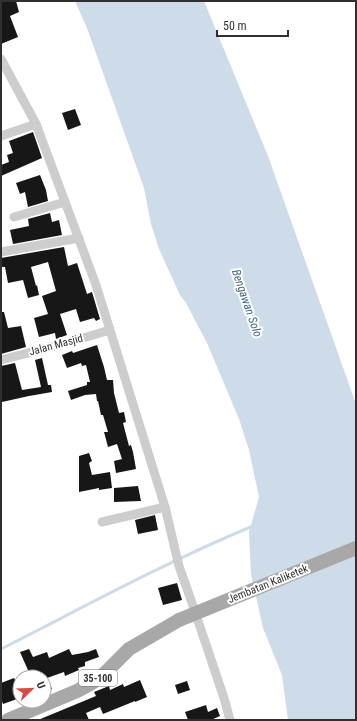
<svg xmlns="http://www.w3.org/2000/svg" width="357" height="721" font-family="'Roboto Condensed',sans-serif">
	<rect width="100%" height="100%" fill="#fff"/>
	<polygon fill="#cedbe9" points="75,1 204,1 268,156 356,404 356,720 288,720 282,675 263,628 251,574 249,532 259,497 249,450 239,419 207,343 186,303 180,295 159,249 151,224 144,188 87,28"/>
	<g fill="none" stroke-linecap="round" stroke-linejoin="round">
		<path stroke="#cedbe9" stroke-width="3" d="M1,649C84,607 166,562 253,526"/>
	</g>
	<g fill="#171717">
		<polygon points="1,1 16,1 19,12 10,16 18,37 1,44"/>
		<polygon points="75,109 81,125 68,130 62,113"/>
		<polygon points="33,132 42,158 1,176 1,165 9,162 7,155 13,153 9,141"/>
		<polygon points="40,175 46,190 48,201 28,207 25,192 20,194 16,183"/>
		<polygon points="50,213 52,222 59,220 62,235 13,244 10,230 29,226 28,219"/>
		<polygon points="64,247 68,266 77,263 87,294 92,292 100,319 96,321 94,318 80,322 76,309 60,314 67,335 56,339 55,333 39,337 34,318 48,314 42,296 56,291 48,262 31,267 36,286 37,285 39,295 28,298 23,280 8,283 5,267 2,267 1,258"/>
		<polygon points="1,312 4,312 8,328 21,326 26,347 1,354"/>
		<polygon points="97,345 104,367 107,380 113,380 114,393 119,413 124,412 126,422 123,423 129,446 131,445 133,452 136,469 116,473 114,461 122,459 117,444 108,447 104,432 108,432 103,415 101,415 98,401 97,401 96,394 85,395 71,400 68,391 87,385 87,382 90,382 86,365 82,366 81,363 67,368 62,355 72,351 73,353"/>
		<polygon points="42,358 48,385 51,385 52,392 29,396 2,402 1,398 1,366 15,363 22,390 41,387 35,360"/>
		<polygon points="89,453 92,461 89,463 92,475 110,472 112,488 99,490 99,488 79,492 79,456"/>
		<polygon points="138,486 141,501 114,502 114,488"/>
		<polygon points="155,515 158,530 138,534 135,520"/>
		<polygon points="177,583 182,600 163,605 158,588"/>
		<polygon points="29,649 33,657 47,652 49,658 69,649 72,655 88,652 96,649 99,657 85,662 85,666 78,668 79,670 65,676 64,672 47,678 52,689 44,693 44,677 31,677 20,652"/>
		<polygon points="14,678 16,682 20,681 20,698 3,704 1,699 1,683"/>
		<polygon points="140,680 147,697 135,702 135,701 103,714 100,707 86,713 89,720 38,720 96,696 94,692 109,686 110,690 123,684 124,687"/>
		<polygon points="187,681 190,690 178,694 175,685"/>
		<polygon points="206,705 208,712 217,708 220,716 211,720 188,720 185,712"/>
	</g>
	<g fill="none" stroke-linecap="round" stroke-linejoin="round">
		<g stroke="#cdcdcd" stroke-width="9">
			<polyline points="1,59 36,124 96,285 165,507 179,566 192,603 224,698 230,720"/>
			<polyline points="1,136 36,124"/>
			<polyline points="14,217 65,202"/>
			<polyline points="1,252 79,238"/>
			<polyline points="1,360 63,344 110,330"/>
			<polyline points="102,522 165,507"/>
		</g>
		<polyline stroke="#a8a8a8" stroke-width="14" points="8,720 77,691 92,683 105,673 129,649 179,620"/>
		<polyline stroke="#a8a8a8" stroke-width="14" points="179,620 356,548"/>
	</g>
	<g text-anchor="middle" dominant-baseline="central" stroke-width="4" stroke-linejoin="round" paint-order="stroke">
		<rect fill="#fff" stroke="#6e6e6e" stroke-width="1" x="79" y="670" width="38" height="16" rx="3"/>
		<g font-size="10" font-weight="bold" fill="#303030">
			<text x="98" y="678">35-100</text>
		</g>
		<g font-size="11" fill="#303030" stroke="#fff">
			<text transform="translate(56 345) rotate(-15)">Jalan Masjid</text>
			<text transform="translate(268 584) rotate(-22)">Jembatan Kaliketek</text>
		</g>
		<g font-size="12" font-style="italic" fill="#45678b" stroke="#fff">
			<text transform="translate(247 303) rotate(71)">Bengawan Solo</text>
		</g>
	</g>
	<rect width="357" height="721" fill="none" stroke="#303030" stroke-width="4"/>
	<g transform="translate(32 689) rotate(67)"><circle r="19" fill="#ffffff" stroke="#acacac"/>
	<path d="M0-3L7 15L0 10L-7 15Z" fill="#d54d44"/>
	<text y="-6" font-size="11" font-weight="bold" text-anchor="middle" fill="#303030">U</text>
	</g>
	<path d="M217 30v6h71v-6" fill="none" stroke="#303030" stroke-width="2"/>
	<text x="223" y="30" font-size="12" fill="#303030" stroke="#ffffff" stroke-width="3" paint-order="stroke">50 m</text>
</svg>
